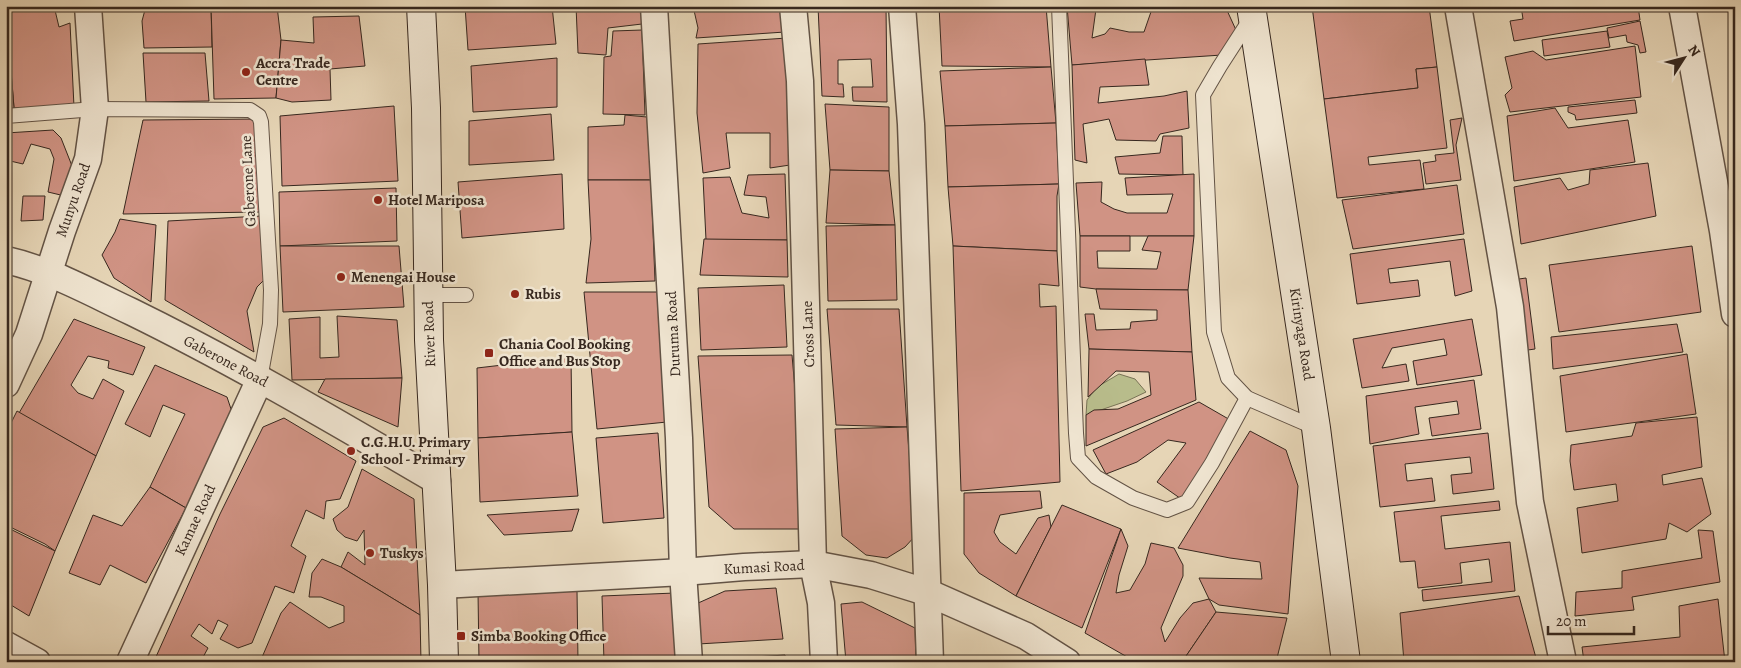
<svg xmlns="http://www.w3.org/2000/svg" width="1741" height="668" font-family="Alegreya,serif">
	<rect width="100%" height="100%" fill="#e6d5b6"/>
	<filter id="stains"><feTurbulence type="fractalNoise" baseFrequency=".004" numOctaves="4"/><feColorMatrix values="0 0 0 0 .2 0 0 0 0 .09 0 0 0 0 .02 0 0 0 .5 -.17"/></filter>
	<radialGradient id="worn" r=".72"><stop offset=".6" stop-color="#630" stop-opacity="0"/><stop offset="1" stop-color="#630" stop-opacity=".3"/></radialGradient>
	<polygon fill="#b8bc8b" stroke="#787255" points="1119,374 1135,379 1146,392 1127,401 1086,415 1087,400 1097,387"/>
	<g fill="#d09384" stroke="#37281f">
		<polygon points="6,6 54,6 59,27 70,23 74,107 14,108"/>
		<polygon points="146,6 211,6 212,47 144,48 142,21"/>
		<polygon points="211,6 277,6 281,40 276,98 214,99"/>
		<polygon points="465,6 552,6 556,44 468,50"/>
		<polygon points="576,6 642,6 642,24 608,28 606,55 578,53"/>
		<polygon points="693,6 782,6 785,32 696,38 698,28"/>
		<polygon points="818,6 886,6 887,102 853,101 852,87 873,87 871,59 838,60 838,84 843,84 844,97 822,96"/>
		<polygon points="939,6 1046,6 1051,67 942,66"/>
		<polygon points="1067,6 1096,9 1092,38 1105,34 1110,28 1129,32 1144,32 1153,6 1225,6 1236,30 1222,55 1072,65"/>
		<polygon points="1312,6 1429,6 1437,67 1416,69 1418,88 1324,99"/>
		<polygon points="1521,6 1638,6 1640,20 1514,41 1510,21 1523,19"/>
		<polygon points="6,12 14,108 6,108"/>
		<polygon points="359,16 365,66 330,69 331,100 292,102 276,98 281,40 314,43 313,17"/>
		<polygon points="1640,21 1646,52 1640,53 1638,45 1627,42 1626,35 1609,38 1607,28"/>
		<polygon points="642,30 645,115 603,114 604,57 611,56 613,31"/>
		<polygon points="1607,31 1610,47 1544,56 1542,40"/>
		<polygon points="787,38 790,165 770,168 770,133 726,133 730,168 703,173 697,113 698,44"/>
		<polygon points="1635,46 1641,97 1510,112 1505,95 1512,88 1505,57 1533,51 1546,60"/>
		<polygon points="143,53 205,53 209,101 146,102"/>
		<polygon points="557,58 557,107 473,112 471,66"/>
		<polygon points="1145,59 1149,85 1100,87 1098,103 1164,96 1187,91 1189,128 1160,134 1156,141 1116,140 1109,119 1083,124 1087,163 1075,160 1072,65"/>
		<polygon points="1051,67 1056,123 945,126 940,71"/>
		<polygon points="1437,67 1447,148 1368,157 1369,165 1420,160 1424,189 1337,198 1324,99 1418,88 1416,69"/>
		<polygon points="1635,100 1637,113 1576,120 1575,115 1568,112 1568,107"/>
		<polygon points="825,104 889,107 889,171 830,170"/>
		<polygon points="394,106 398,181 282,186 280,116"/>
		<polygon points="1555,108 1568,128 1628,120 1635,162 1514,181 1507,116"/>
		<polygon points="551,114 554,160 469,165 469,121"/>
		<polygon points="625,115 647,117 651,180 588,180 588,127 624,125"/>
		<polygon points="1462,118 1456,145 1461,180 1426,184 1423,163 1436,161 1435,155 1454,153 1450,120"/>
		<polygon points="258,119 261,212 123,214 143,120"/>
		<polygon points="1056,123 1059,184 948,187 945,126"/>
		<polygon points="53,130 61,138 76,176 69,197 48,192 54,159 50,149 31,144 23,164 6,160 6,133"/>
		<polygon points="1163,136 1182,136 1183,175 1119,174 1115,157 1160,153"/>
		<polygon points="1648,163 1656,216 1521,244 1514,187 1560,178 1568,190 1589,184 1590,170"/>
		<polygon points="830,170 889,171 895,225 826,223"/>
		<polygon points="562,174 564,229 462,238 458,182"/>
		<polygon points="785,174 787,240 706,240 703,178 730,177 742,213 769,218 766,197 744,195 748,175"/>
		<polygon points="1194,174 1194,236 1080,236 1076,183 1102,182 1101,202 1114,209 1127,213 1167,213 1173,194 1127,195 1125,178"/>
		<polygon points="588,180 651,180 655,281 586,283 591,239"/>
		<polygon points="1059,184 1057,196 1057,251 953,246 948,187"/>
		<polygon points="1457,185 1464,234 1353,249 1342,200"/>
		<polygon points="396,188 397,241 280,246 279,192"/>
		<polygon points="23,196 45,196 43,220 21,221"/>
		<polygon points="261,216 267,277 257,287 247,311 254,352 165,300 168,221"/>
		<polygon points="120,219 156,225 151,302 114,278 102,255 115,232"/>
		<polygon points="895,225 897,300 828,301 826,226"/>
		<polygon points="1080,236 1130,236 1130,251 1097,251 1098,268 1157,269 1161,252 1142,250 1148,236 1194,236 1188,290 1096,289 1080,287"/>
		<polygon points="704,239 787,240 788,277 700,275"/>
		<polygon points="1464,239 1472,291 1455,296 1450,261 1388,269 1390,283 1418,280 1420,296 1357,304 1350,254"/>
		<polygon points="280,246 399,246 404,307 283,312"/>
		<polygon points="953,246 1057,251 1059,286 1039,284 1040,307 1056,306 1060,482 961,491"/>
		<polygon points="1692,246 1701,312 1559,332 1549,265"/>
		<polygon points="1526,278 1535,349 1521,351 1512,280"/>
		<polygon points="6,284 10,285 8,307 6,312"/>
		<polygon points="784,285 787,347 701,350 698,288"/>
		<polygon points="1096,289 1188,290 1192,352 1089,349 1085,314 1094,314 1096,330 1130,329 1131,322 1157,320 1157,310 1100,309"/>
		<polygon points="584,292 662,292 667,422 597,429"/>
		<polygon points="827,309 899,309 907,427 836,425"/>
		<polygon points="337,316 397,320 402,378 292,380 289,319 320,317 320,358 339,357"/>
		<polygon points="74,319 145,347 133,375 108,368 109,361 88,356 71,385 78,393 93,399 103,379 124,391 96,456 19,413"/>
		<polygon points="1472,319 1482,375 1417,385 1413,361 1447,355 1444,339 1392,348 1382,368 1406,364 1409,381 1362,388 1353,339"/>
		<polygon points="1677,324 1683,352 1553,369 1551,337"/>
		<polygon points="1089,349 1192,352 1196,400 1086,446 1086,415 1094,410 1118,409 1151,395 1149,372 1116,371 1088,397"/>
		<polygon points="1687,354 1696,414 1566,432 1560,376"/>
		<polygon points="792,355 807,529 734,529 709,507 698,356"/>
		<polygon points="571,357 572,432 478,438 477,368"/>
		<polygon points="155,365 227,397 231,409 228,427 186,508 150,487 185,414 163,405 150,437 125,424"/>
		<polygon points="402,378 398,427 318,392 325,379"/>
		<polygon points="1474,380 1481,429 1432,436 1429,418 1459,414 1457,401 1415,407 1419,434 1370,444 1366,396"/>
		<polygon points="1199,402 1232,421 1184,501 1157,482 1186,443 1168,440 1137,462 1106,474 1093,450"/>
		<polygon points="17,411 96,456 55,551 45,544 6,525 6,433"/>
		<polygon points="1697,417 1702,467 1662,475 1663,485 1702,478 1711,514 1687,532 1669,523 1666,539 1582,553 1577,508 1618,501 1616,484 1574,490 1570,461 1571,445 1632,436 1636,423"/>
		<polygon points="284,418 356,461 340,499 326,501 324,519 306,510 291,546 306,556 294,593 275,586 252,643 238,648 220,639 228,625 218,620 212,634 199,624 191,636 208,648 201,661 203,662 157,662 155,659 220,514 263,427"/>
		<polygon points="907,427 916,535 905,547 887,558 866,555 842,536 835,429"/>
		<polygon points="1250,431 1286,450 1298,486 1288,614 1219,605 1209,599 1199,578 1262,579 1260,562 1230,558 1178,548"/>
		<polygon points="572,432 578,496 480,502 478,438"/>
		<polygon points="658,433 664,518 603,523 596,438"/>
		<polygon points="1488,433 1494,489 1453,494 1451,475 1472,473 1470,457 1405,464 1407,481 1432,478 1435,501 1380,507 1373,446"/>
		<polygon points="362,469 414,499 420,615 341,567 348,552 365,565 364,530 357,541 345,537 337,530 333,519 348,507"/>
		<polygon points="150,487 186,508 146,583 110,565 100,585 69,573 93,515 122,526"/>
		<polygon points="1040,491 1042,508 1000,515 994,532 1000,542 1016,554 1038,518 1049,515 1051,527 1016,596 979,573 964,554 964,493"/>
		<polygon points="1499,501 1500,510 1441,516 1445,549 1510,542 1515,591 1423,601 1422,590 1492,582 1489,559 1460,563 1462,583 1418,588 1415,561 1400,562 1394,512"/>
		<polygon points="1062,505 1121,529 1082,628 1016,596"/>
		<polygon points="579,509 572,531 504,535 487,515"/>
		<polygon points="6,527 55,551 29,616 6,602"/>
		<polygon points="1121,529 1128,546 1119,575 1116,593 1130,590 1145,564 1151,543 1174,548 1183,565 1183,576 1161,628 1165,642 1180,618 1193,603 1209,599 1216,612 1182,662 1136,662 1085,633"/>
		<polygon points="1698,530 1713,531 1720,582 1632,597 1634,610 1575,616 1576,592 1622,588 1622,571 1702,558"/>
		<polygon points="322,559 341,567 420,615 421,662 260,662 281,613 290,602 329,628 344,622 344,606 321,597 309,597 312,573"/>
		<polygon points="776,588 783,639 698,644 696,604 725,591"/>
		<polygon points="577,591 578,662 479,662 478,592"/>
		<polygon points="675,593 675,662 604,662 602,596"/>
		<polygon points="1519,596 1536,658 1497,662 1404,662 1400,613"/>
		<polygon points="1718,599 1725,662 1584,662 1582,647 1680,637 1679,606"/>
		<polygon points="862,602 915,628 916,662 846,662 841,604"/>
		<polygon points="1216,612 1287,618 1276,662 1182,662"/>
		<polygon points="785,655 786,662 693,662 693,661"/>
	</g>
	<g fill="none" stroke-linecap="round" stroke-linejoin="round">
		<g stroke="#635345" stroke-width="16">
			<g id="lane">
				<polyline points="1059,6 1076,433 1078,458 1096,477 1133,498 1167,510 1187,502 1212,463 1247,398"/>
				<polyline points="1251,18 1220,66 1203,95 1214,332 1228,378 1247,398 1316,428"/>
				<polyline points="6,116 95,109 250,110 259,116 261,122 271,290 270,324 260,379"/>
				<polyline points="428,295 466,295"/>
			</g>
		</g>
		<g stroke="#635345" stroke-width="29">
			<g id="street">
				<polyline points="654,6 679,438 683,572 689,662"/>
				<polyline points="793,6 800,81 813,564 821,603 824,662"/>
				<polyline points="902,6 911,124 930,662"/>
				<polyline points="1458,6 1510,307 1530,502 1563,662"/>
				<polyline points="1682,6 1723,231 1735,314"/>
				<path d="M6,260C51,270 91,293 132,312C236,363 336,422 437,481"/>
				<polyline points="6,384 29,334 62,231 88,159 95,109 88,6"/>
				<polyline points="442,585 683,572 744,567 813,564 871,575 929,593 1026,636 1067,662"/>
				<polyline points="6,645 37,662"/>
				<polyline points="130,662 260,379"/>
			</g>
		</g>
		<g stroke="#37281f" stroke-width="30">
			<g id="secondary">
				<polyline points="421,6 426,108 429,340 442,585 444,662"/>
				<polyline points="1251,6 1316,428 1346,662"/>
			</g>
		</g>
		<use href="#lane" stroke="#efe4d0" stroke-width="14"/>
		<use href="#street" stroke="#efe4d0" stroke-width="26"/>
		<use href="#secondary" stroke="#efe4d0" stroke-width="28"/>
	</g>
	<g fill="#8f2418" stroke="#efe4d0" stroke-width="2">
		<circle cx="246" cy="72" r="5"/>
		<circle cx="378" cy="200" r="5"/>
		<circle cx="341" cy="277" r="5"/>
		<circle cx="515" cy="294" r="5"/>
		<rect x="484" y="348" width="10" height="10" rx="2.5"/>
		<circle cx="351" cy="451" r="5"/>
		<circle cx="370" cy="553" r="5"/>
		<rect x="456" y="631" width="10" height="10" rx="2.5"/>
	</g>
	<g text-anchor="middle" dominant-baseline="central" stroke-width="5" stroke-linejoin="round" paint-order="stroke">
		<g font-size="15" font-weight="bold" fill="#37281f" stroke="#efe4d0" text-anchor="start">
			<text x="256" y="63">Accra Trade<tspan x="256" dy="17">Centre</tspan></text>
			<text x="388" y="200">Hotel Mariposa</text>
			<text x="351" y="277">Menengai House</text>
			<text x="525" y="294">Rubis</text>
			<text x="499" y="344">Chania Cool Booking<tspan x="499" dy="17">Office and Bus Stop</tspan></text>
			<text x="361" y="442">C.G.H.U. Primary<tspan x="361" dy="17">School - Primary</tspan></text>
			<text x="380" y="553">Tuskys</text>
			<text x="471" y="636">Simba Booking Office</text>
		</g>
		<g font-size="15" fill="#37281f" stroke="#efe4d0">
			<text transform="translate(248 181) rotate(-93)">Gaberone Lane</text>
			<text transform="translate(73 200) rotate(-71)">Munyu Road</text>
			<text transform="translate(429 334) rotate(-92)">River Road</text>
			<text transform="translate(673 334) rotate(-93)">Duruma Road</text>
			<text transform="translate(808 334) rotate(-92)">Cross Lane</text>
			<text transform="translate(1302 334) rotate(81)">Kirinyaga Road</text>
			<text transform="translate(226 361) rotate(28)">Gaberone Road</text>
			<text transform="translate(195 520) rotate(-65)">Kamae Road</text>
			<text transform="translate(764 567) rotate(-3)">Kumasi Road</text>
		</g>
	</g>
	<rect width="1741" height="668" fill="none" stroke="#e6d5b6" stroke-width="25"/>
	<rect x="8" y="8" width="1726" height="653" fill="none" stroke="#37281f" stroke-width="2.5"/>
	<rect x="12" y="12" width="1716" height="643" fill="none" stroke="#37281f"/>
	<g transform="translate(1684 58) rotate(54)" stroke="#efe4d0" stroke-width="4" paint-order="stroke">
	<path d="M0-4L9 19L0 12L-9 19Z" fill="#37281f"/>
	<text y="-8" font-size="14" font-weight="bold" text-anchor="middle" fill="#37281f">N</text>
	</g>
	<path d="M1548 626v8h86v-8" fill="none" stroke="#37281f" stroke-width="2.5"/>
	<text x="1556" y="626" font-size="15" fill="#37281f" stroke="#efe4d0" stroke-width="4" paint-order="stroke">20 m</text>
	<rect width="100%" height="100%" filter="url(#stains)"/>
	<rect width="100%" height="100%" fill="url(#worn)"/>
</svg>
